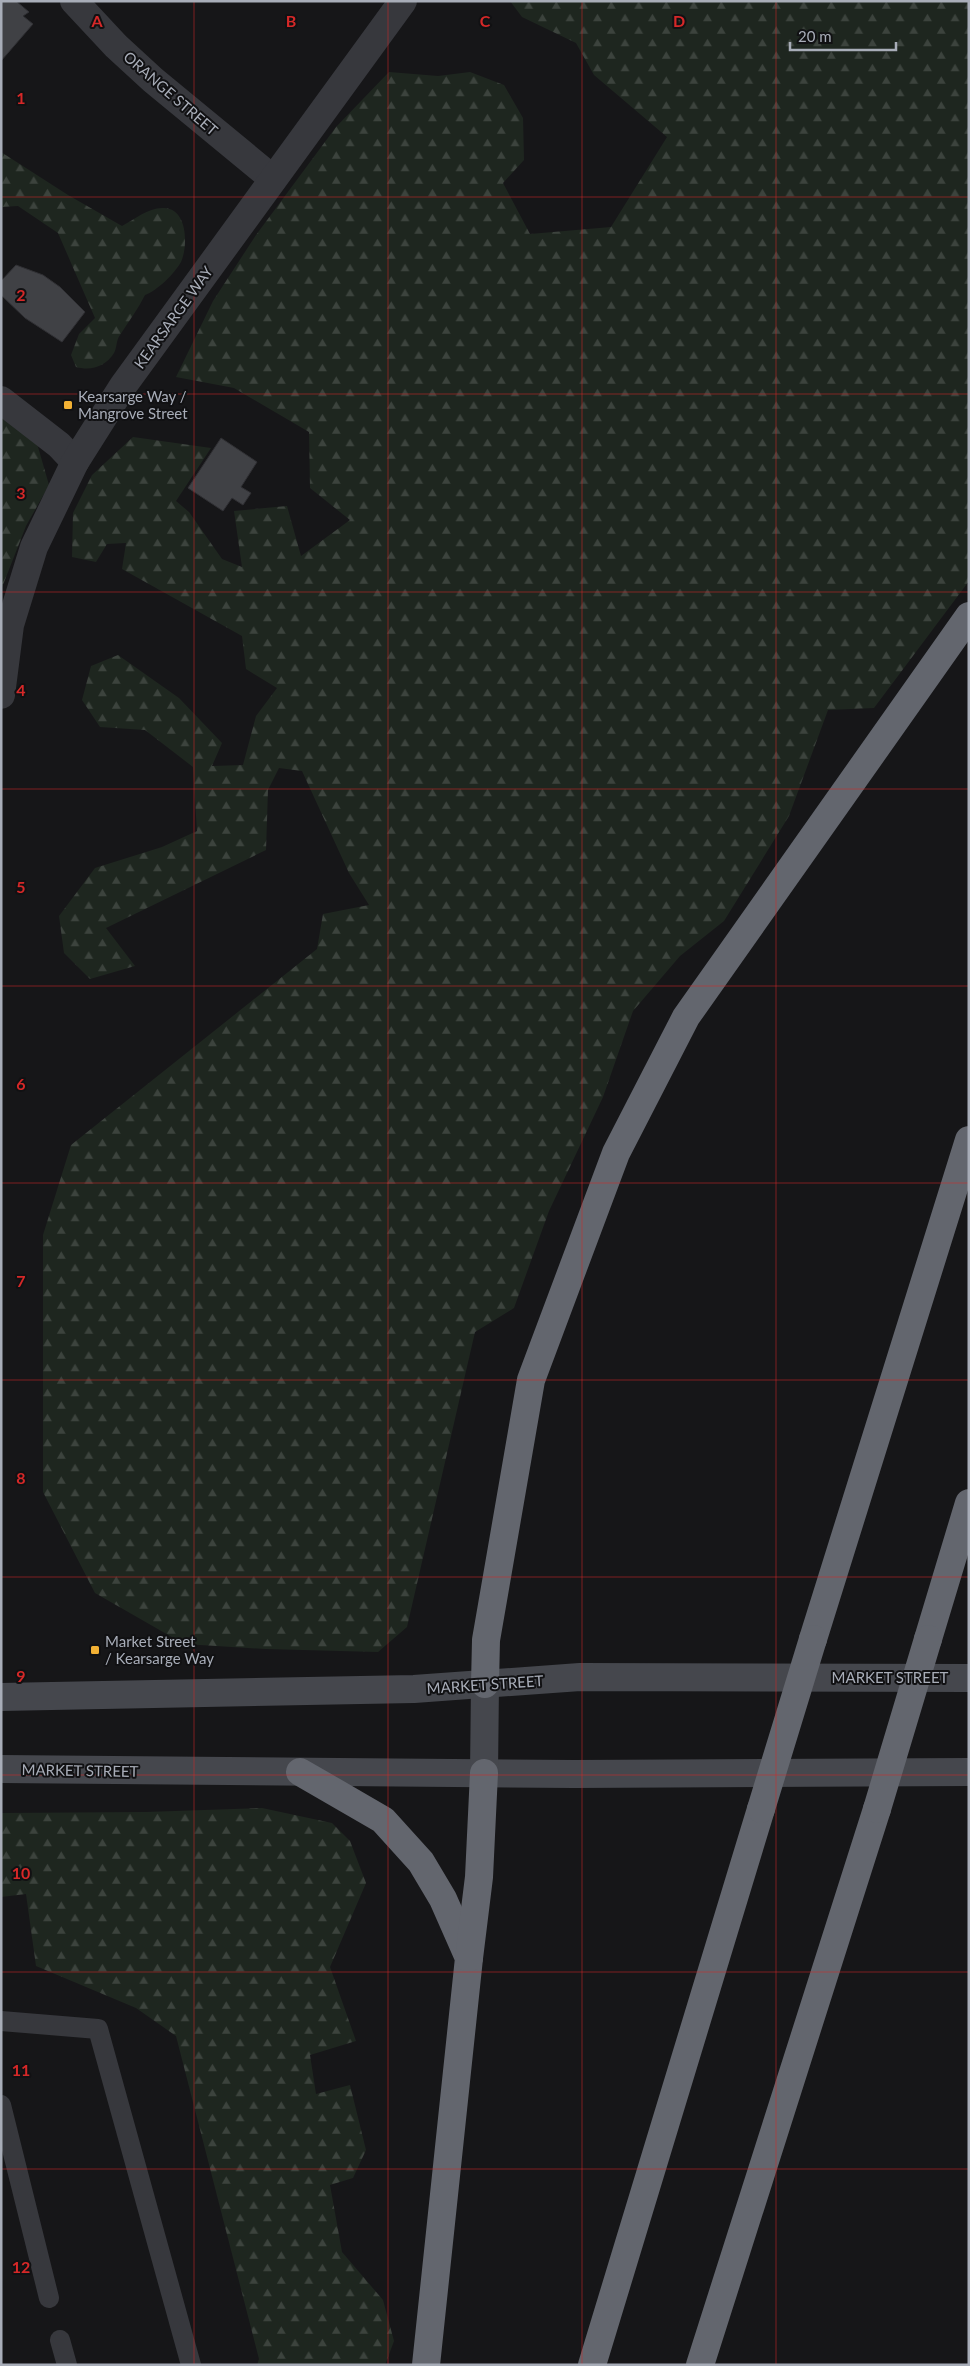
<svg xmlns="http://www.w3.org/2000/svg" width="970" height="2366" font-family="Lato,sans-serif">
	<defs>
		<pattern id="forest-firs" width="22" height="20" patternUnits="userSpaceOnUse" patternTransform="scale(1.25)"><rect width="22" height="20" fill="#1e261f"/><path d="M5 1l3.5 6h-7zM16 11l3.5 6h-7z" fill="#3c433d"/></pattern>
	</defs>
	<rect width="100%" height="100%" fill="#161618"/>
	<g fill="url(#forest-firs)">
		<polygon points="510,1 969,1 969,581 874,708 828,710 789,816 724,921 680,956 633,1011 603,1097 549,1211 514,1308 475,1332 407,1627 378,1652 266,1649 184,1644 95,1593 43,1492 43,1235 71,1145 317,949 323,914 369,905 349,873 302,771 279,768 268,790 266,850 106,928 135,966 90,979 64,953 59,916 95,868 162,847 197,831 193,767 145,730 100,727 82,700 91,666 118,655 179,698 222,743 212,766 243,765 256,716 277,688 246,669 242,636 122,569 126,543 107,544 96,562 72,557 73,513 92,475 133,437 211,448 176,501 189,512 222,559 242,567 234,511 287,506 301,556 350,520 310,488 309,432 234,388 176,377 213,301 256,235 336,127 389,72 438,76 470,72 504,85 523,118 524,160 503,183 530,234 611,227 667,137 594,75 576,43 522,17"/>
		<path d="M1,152L68,195L122,226C135,219 149,207 164,208C188,209 188,246 181,262C174,274 158,290 145,295C138,309 129,321 120,335C116,340 117,348 114,353C105,367 91,371 76,367L71,355L79,334L95,318L58,233L18,206L1,207Z"/>
		<polygon points="1,415 36,440 49,485 26,526 1,590"/>
		<polygon points="262,1808 332,1823 350,1841 366,1883 330,1967 356,2041 310,2055 316,2094 350,2085 366,2150 353,2178 330,2185 342,2252 383,2300 394,2341 385,2365 257,2365 259,2359 176,2036 136,2008 36,1966 26,1894 1,1897 1,1813 146,1812"/>
	</g>
	<g fill="#404145" stroke="#303034">
		<polygon points="1,1 16,1 29,12 23,16 33,24 1,61"/>
		<polygon points="16,265 43,275 60,287 85,312 62,342 25,318 1,295 1,281"/>
		<polygon points="221,438 257,462 241,487 251,493 243,505 232,498 223,511 188,488"/>
	</g>
	<g fill="none" stroke-linecap="round" stroke-linejoin="round">
		<g stroke="#37383d" stroke-width="20">
			<polyline points="1,2021 98,2029 191,2365"/>
			<polyline points="1,2105 49,2298"/>
			<polyline points="60,2340 67,2365"/>
		</g>
		<g stroke="#37383d" stroke-width="28">
			<polyline points="74,1 116,46 153,80 273,179"/>
			<polyline points="1,400 59,445 75,462"/>
			<polyline points="1,695 10,625 34,547 75,462 123,386 403,1"/>
		</g>
		<g stroke="#45474d" stroke-width="28">
			<polyline points="1,1697 414,1689 580,1677 969,1678"/>
			<polyline points="1,1769 574,1774 969,1772"/>
			<polyline points="484,1773 485,1684"/>
		</g>
		<g stroke="#63666e" stroke-width="28">
			<polyline points="813,1639 969,1140"/>
			<polyline points="928,1639 969,1503"/>
			<polyline points="485,1684 486,1640 531,1380 616,1153 686,1017 969,616"/>
			<polyline points="300,1772 383,1820 421,1862 443,1899 469,1958 426,2365"/>
			<polyline points="469,1958 479,1877 484,1773"/>
			<polyline points="592,2365 761,1809"/>
			<polyline points="700,2365 877,1809"/>
		</g>
		<g stroke="#63666e" stroke-width="28">
			<polyline points="761,1809 813,1639"/>
			<polyline points="877,1809 928,1639"/>
		</g>
	</g>
	<path fill="none" stroke="#d62828" stroke-width="1" stroke-opacity="0.55" d="M194,1V2365M388,1V2365M582,1V2365M776,1V2365M1,197H969M1,394H969M1,592H969M1,789H969M1,986H969M1,1183H969M1,1380H969M1,1577H969M1,1775H969M1,1972H969M1,2169H969"/>
	<g fill="#f2b134" stroke="#111113" stroke-width="2">
		<rect x="63" y="400" width="10" height="10" rx="2.5"/>
		<rect x="90" y="1645" width="10" height="10" rx="2.5"/>
	</g>
	<g text-anchor="middle" dominant-baseline="central" stroke-width="4" stroke-linejoin="round" paint-order="stroke">
		<g font-size="15" fill="#a8adb8" stroke="#111113">
			<text transform="translate(171 93) rotate(41)">ORANGE STREET</text>
			<text transform="translate(173 317) rotate(-54)">KEARSARGE WAY</text>
			<text x="890" y="1677">MARKET STREET</text>
			<text transform="translate(485 1684) rotate(-4)">MARKET STREET</text>
			<text transform="translate(80 1770) rotate(1)">MARKET STREET</text>
		</g>
		<g font-size="15" fill="#a8adb8" stroke="#111113" text-anchor="start">
			<text x="78" y="396">Kearsarge Way /<tspan x="78" dy="17">Mangrove Street</tspan></text>
			<text x="105" y="1641">Market Street<tspan x="105" dy="17">/ Kearsarge Way</tspan></text>
		</g>
	</g>
	<g font-size="16" text-anchor="middle" font-weight="bold" fill="#d62828" stroke="#111113" stroke-width="4" stroke-linejoin="round" paint-order="stroke">
		<text x="97" y="27">A</text>
		<text x="291" y="27">B</text>
		<text x="485" y="27">C</text>
		<text x="679" y="27">D</text>
		<text x="21" y="104">1</text>
		<text x="21" y="301">2</text>
		<text x="21" y="499">3</text>
		<text x="21" y="696">4</text>
		<text x="21" y="893">5</text>
		<text x="21" y="1090">6</text>
		<text x="21" y="1287">7</text>
		<text x="21" y="1484">8</text>
		<text x="21" y="1682">9</text>
		<text x="21" y="1879">10</text>
		<text x="21" y="2076">11</text>
		<text x="21" y="2273">12</text>
	</g>
	<rect width="970" height="2366" fill="none" stroke="#a8adb8" stroke-width="5"/>
	<path d="M790 42v8h106v-8" fill="none" stroke="#a8adb8" stroke-width="2.5"/>
	<text x="798" y="42" font-size="15" fill="#a8adb8" stroke="#111113" stroke-width="4" paint-order="stroke">20 m</text>
</svg>
